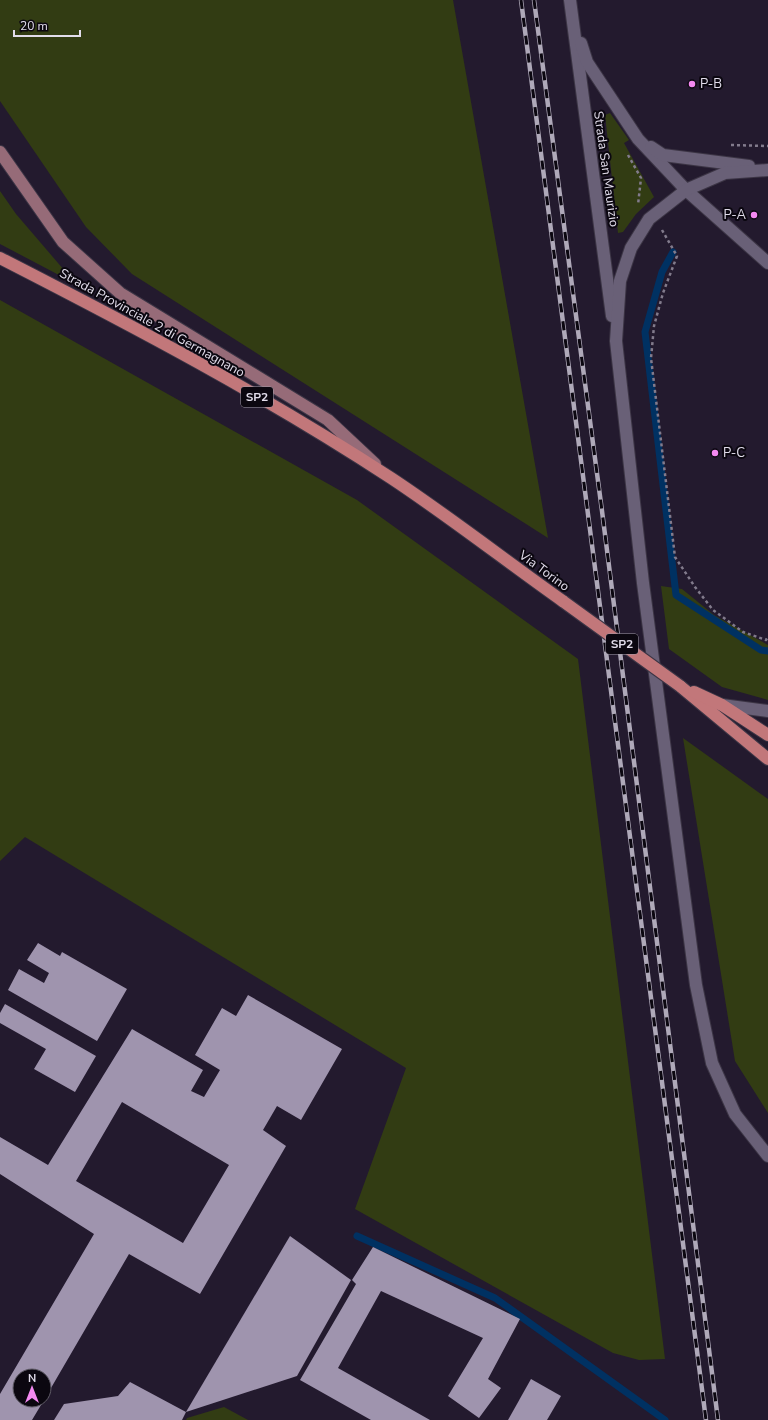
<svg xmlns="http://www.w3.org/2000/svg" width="768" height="1420" font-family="'Nunito Sans',sans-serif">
	<rect width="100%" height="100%" fill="#231a2e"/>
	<g fill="#323c13">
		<polygon points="0,0 453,0 548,538 132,274 86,227 0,101"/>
		<polygon points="610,113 629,140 624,143 654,197 636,214 623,232 618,233 605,115"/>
		<polygon points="0,191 16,214 76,284 0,244"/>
		<polygon points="0,300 357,500 578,659 665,1359 639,1360 613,1353 355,1209 406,1068 25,837 0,861"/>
		<polygon points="661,586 682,589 714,615 768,645 768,700 722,687 669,649"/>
		<polygon points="683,738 768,799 768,1113 735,1061"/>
		<polygon points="224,1407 248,1420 186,1420 187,1418"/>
	</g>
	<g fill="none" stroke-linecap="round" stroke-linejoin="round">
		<g stroke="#003162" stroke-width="7">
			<polyline points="673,252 662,272 645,332 676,595 761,650 768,651"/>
			<polyline points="357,1236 495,1298 665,1420"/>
		</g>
	</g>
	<g fill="#9f94ae" fill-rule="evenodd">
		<polygon points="38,943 60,956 62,952 127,989 97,1041 8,990 19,969 44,983 49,973 27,960"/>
		<path d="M248,995L342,1049L301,1120L277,1106L263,1130L286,1146L200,1294L129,1254L44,1400V1376H20V1400H44L32,1420H0V1394L94,1234L0,1174V1137L48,1165L132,1029L203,1070L191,1091L204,1097L220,1070L195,1055L222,1008L236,1016ZM122,1102L229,1165L183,1243L76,1181Z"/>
		<polygon points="5,1004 96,1056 75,1092 34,1069 46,1049 0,1023 0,1013"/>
		<polygon points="290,1236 351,1280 297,1376 186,1412"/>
		<polygon points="373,1247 520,1319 488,1379 501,1388 479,1418 448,1396 483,1338 381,1291 338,1368 430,1420 371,1420 300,1380 356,1284 352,1280"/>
		<polygon points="531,1379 561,1396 547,1420 508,1420"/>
		<polygon points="130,1382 186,1412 182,1420 54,1420 64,1404 118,1396"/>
	</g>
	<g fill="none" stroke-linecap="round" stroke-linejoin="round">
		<g stroke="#3c3545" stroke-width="14">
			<g id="street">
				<polyline points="570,0 612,316"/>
				<polyline points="581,43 587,62 638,139 686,190 768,263"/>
				<polyline points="651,147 663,155 749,166"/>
				<polyline points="768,170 725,173 686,190 649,219 631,248 620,281 616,341 643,583 696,985 712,1063 735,1114 768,1156"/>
				<polyline points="722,705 768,711"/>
			</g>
		</g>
		<g stroke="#3c3545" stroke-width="14">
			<polyline id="secondary" points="0,152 63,242 120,293 328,420 375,464"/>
		</g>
		<g stroke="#3c3545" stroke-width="14">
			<g id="primary">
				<path d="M0,258C133,326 266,396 391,478C450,517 506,561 564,602"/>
				<polyline points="680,686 768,759"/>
				<polyline points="694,692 722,705 768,735"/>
			</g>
		</g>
		<g stroke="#827b8c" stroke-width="2.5" stroke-dasharray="3 3" stroke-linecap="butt">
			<polyline points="731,145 768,146"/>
			<polyline points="628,155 641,178 638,205"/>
			<polyline points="662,230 677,256 663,293 654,326 651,358 675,557 695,587 713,610 743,632 766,640 768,637"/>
		</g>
		<use href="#street" stroke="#696077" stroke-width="12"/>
		<use href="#secondary" stroke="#966b78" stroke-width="12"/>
		<use href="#primary" stroke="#c2777a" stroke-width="12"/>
		<g stroke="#afa9b9" stroke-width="4.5">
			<g id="rail">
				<polyline points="521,0 706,1420"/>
				<polyline points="534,0 602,511 718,1420"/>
			</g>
		</g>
		<use href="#rail" stroke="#0b0710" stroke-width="3" stroke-dasharray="9" stroke-linecap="butt"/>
		<g stroke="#3c3545" stroke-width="14" stroke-linecap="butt">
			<polyline id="primary-bridge" points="564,602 680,686"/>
		</g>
		<use href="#primary-bridge" stroke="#c2777a" stroke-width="12"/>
	</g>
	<g fill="#f489f1" stroke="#0b0710" stroke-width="1.5">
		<circle cx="692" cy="84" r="4"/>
		<circle cx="754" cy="215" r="4"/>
		<circle cx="715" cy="453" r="4"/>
	</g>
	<g text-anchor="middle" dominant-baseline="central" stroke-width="4" stroke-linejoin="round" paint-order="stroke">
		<g fill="#0b0710" stroke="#a29da9" stroke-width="1">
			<rect x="241" y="387" width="32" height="20" rx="3"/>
			<rect x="606" y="634" width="32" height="20" rx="3"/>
		</g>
		<g font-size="12" font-weight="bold" fill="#e2ddeb">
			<text x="257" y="397">SP2</text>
			<text x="622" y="644">SP2</text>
		</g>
		<g font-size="13" fill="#e2ddeb" stroke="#0b0710" text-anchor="start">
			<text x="700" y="84">P-B</text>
			<text x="746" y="215" text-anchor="end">P-A</text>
			<text x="723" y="453">P-C</text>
		</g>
		<g font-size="13" fill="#e2ddeb" stroke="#0b0710">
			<text transform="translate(606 169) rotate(82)">Strada San Maurizio</text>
			<text transform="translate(152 323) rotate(29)">Strada Provinciale 2 di Germagnano</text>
			<text transform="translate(544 571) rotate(36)">Via Torino</text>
		</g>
	</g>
	<g transform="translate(32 1388)"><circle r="19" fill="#0b0710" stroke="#615d68"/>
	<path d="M0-3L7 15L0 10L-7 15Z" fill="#f489f1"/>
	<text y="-6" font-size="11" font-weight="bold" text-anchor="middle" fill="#e2ddeb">N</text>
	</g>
	<path d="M14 30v6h66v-6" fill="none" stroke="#e2ddeb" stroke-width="2"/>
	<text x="20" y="30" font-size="12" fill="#e2ddeb" stroke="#0b0710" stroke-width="3" paint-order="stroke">20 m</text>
</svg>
